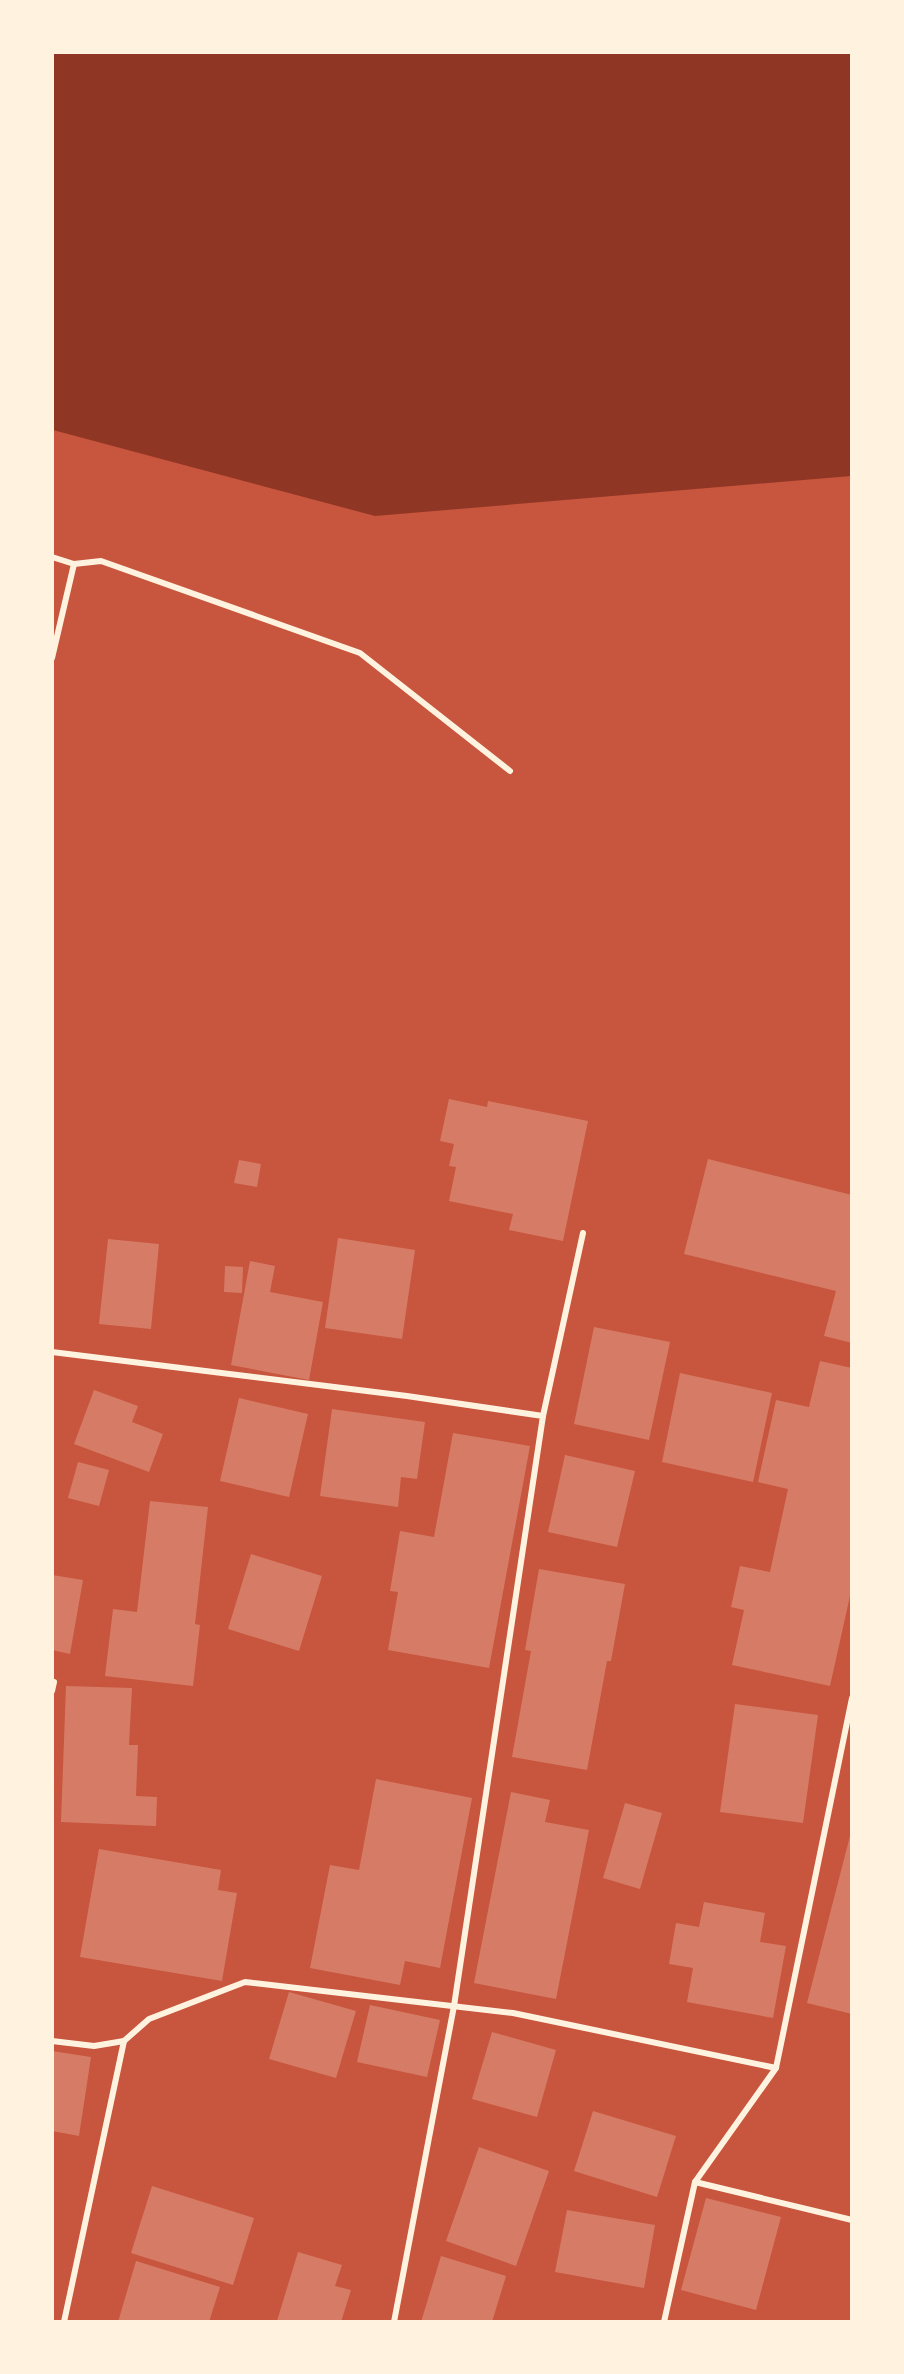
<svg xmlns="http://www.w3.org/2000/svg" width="904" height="2374" font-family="Overpass,sans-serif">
	<rect width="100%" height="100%" fill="#c8553d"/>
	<polygon fill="#8f3625" points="52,53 851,53 851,476 375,516 53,430"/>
	<g fill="#d67c66">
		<polygon points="449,1099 487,1107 488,1101 588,1121 563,1241 509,1230 513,1214 449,1201 456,1167 449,1166 454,1144 440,1141"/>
		<polygon points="708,1159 852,1195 852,1343 824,1336 836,1291 684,1254"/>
		<polygon points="239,1160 261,1164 257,1187 234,1183"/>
		<polygon points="338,1238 415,1250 402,1339 325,1328"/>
		<polygon points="108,1239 159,1244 151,1329 99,1324"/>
		<polygon points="250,1261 275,1266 270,1292 323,1302 309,1380 231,1365"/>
		<polygon points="225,1266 243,1267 242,1293 224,1292"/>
		<polygon points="594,1327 670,1342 649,1440 574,1424"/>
		<polygon points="820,1361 852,1368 852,1587 830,1686 732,1665 744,1610 731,1607 740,1566 770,1572 788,1489 758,1482 776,1400 809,1407"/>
		<polygon points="680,1373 772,1393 753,1482 662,1462"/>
		<polygon points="94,1390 138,1406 132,1422 163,1434 149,1472 74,1444"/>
		<polygon points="239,1398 308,1414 289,1497 220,1481"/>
		<polygon points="332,1409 425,1422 417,1479 401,1477 398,1507 320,1496"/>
		<polygon points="453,1433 530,1446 489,1668 388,1650 398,1592 390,1591 400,1531 434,1537"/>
		<polygon points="565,1455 635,1471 617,1547 548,1532"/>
		<polygon points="78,1462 109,1470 99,1506 68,1498"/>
		<polygon points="150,1501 208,1507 195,1624 200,1625 193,1686 105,1676 113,1609 137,1612"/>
		<polygon points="251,1554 322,1576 299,1651 228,1629"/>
		<polygon points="539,1569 625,1584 611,1661 607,1661 587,1770 512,1757 531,1651 525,1650"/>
		<polygon points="52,1575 83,1580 70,1654 52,1650"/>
		<polygon points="66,1686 132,1688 129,1745 138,1745 136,1796 157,1797 156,1826 61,1822"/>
		<polygon points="735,1704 818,1715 803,1823 720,1812"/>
		<polygon points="376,1779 472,1798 440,1968 405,1961 400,1985 310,1968 330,1865 359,1870"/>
		<polygon points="511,1792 550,1800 545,1822 589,1830 556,1999 474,1983"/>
		<polygon points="625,1803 662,1813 640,1889 603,1878"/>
		<polygon points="851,1832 852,1832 852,2014 807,2003"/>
		<polygon points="99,1849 221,1870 218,1890 237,1893 222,1981 80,1957"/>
		<polygon points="704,1902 765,1913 760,1942 786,1946 773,2018 687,2002 693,1968 669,1964 676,1923 699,1927"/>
		<polygon points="289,1992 356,2011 336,2078 269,2059"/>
		<polygon points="370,2005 440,2020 427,2077 357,2062"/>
		<polygon points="492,2032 556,2050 537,2117 472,2099"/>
		<polygon points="52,2051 91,2057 79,2136 52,2131"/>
		<polygon points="593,2111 676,2136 657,2197 574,2171"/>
		<polygon points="479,2147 549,2171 516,2266 446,2241"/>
		<polygon points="152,2186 254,2218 233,2285 131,2253"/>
		<polygon points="706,2198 781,2217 756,2310 681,2290"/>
		<polygon points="567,2210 655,2225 644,2288 555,2272"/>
		<polygon points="298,2252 342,2265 335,2286 351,2290 341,2322 277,2321"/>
		<polygon points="441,2256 506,2276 492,2322 421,2322"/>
		<polygon points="136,2261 220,2287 209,2322 118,2322"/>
	</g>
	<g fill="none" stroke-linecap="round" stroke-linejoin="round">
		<g stroke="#fff3e0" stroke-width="6">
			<polyline points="52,557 74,564 101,561 360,653 510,771"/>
			<polyline points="52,658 74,564"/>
			<polyline points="52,1352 407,1396 543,1416 454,2006 394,2322"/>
			<polyline points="543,1416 583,1233"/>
			<polyline points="52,1691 54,1682"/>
			<polyline points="52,2041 94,2046 124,2041 149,2019 245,1982 513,2013 776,2068 852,1698"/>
			<polyline points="695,2182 852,2220"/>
			<polyline points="64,2322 124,2041"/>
			<polyline points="664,2322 695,2182 776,2068"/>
		</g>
	</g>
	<rect width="904" height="2374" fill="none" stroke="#fff3e0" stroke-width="108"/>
</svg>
